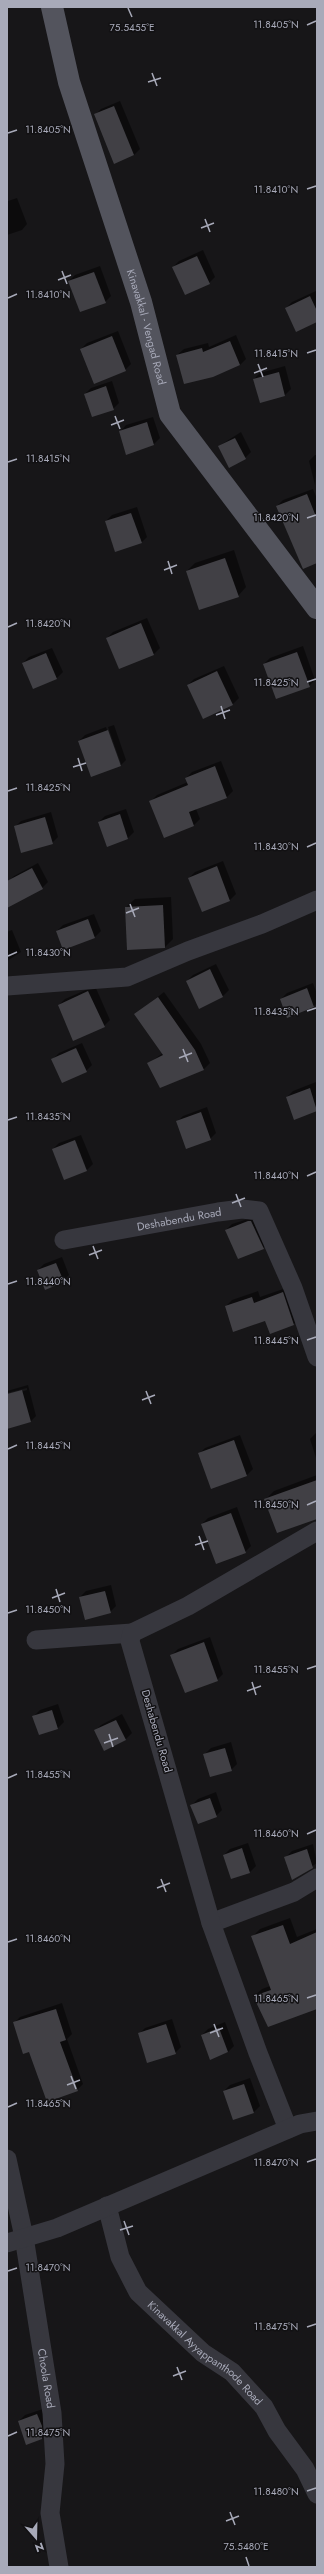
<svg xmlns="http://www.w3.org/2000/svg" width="324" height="2574" font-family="Jost,sans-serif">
	<rect width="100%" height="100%" fill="#171618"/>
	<g fill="#0007">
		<polygon points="120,101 140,149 134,155 95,115 101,109"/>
		<polygon points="7,196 8,201 17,198 27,224 22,230 7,235"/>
		<polygon points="203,250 215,277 209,283 173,267 179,261"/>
		<polygon points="100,266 111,296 105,302 69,281 75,275"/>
		<polygon points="316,291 317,321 286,308 292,302"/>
		<polygon points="118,331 131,364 125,370 81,349 87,343"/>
		<polygon points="236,335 246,359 240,365 177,355 184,349 208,343 209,347"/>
		<polygon points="285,366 291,389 285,395 260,402 254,379 260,373"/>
		<polygon points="112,381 119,403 113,409 85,394 91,388"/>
		<polygon points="153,417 160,438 154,444 127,453 120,432 126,425"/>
		<polygon points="241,432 251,452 245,458 219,446"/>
		<polygon points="315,455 317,455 315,485 309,461"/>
		<polygon points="313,489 317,499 317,562 277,506 283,500"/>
		<polygon points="137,507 147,537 141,543 106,521 112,515"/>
		<polygon points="234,550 246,587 238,596 187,571 195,563"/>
		<polygon points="147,618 160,648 154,654 119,668 107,638 113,632"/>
		<polygon points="303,646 315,680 309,686 264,664 270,658"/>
		<polygon points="52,648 63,672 57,678 23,663 29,657"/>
		<polygon points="224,666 239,698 233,704 188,685 194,679"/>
		<polygon points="114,725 126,760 120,766 79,741 85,735 106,727 119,764 121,764 108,727"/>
		<polygon points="221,761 233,791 227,797 196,809 200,819 194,825 164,836 151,801 157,795 188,782 186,778 192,772"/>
		<polygon points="126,809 134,832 128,838 107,845 99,822 105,816"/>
		<polygon points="51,812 58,837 52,843 15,827 21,821"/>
		<polygon points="223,861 236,894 230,900 202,911 189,878 195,872"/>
		<polygon points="38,863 48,882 42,888 8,882 14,876"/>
		<polygon points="171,897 173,939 165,947 126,907 135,899"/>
		<polygon points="94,914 101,931 95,937 64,948 57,931 63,925"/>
		<polygon points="12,930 21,952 7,961 7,932"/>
		<polygon points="216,964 229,990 223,996 187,981 193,975"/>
		<polygon points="313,983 317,994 317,1003 314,1006 281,999 287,993"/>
		<polygon points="95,986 110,1020 104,1026 59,1005 65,999"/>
		<polygon points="164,992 201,1044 210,1063 204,1069 160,1087 149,1063 163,1053 136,1014"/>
		<polygon points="82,1043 92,1065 86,1071 53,1059 59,1053"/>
		<polygon points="316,1082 317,1110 295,1119 287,1097 293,1091"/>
		<polygon points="207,1107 216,1133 210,1139 177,1122 183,1116"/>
		<polygon points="81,1135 93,1164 87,1170 53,1149 59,1143"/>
		<polygon points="258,1216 269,1242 263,1248 226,1230 232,1224"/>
		<polygon points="62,1257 69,1275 63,1281 38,1270 44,1264"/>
		<polygon points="289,1287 300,1318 294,1324 266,1320 226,1306 232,1300 258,1291 260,1297"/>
		<polygon points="28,1385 36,1416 30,1422 7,1428 7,1396 27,1390 27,1388 7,1393 7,1391"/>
		<polygon points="316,1433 317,1433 317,1461 310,1439"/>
		<polygon points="240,1435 253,1469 247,1475 199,1454 205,1448"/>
		<polygon points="317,1475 317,1518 266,1499 274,1491"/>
		<polygon points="237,1507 251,1546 245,1552 202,1524 208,1518"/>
		<polygon points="111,1585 116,1606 110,1612 80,1597 86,1591"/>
		<polygon points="210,1637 223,1674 217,1680 172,1655 178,1649"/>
		<polygon points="58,1704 64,1722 58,1728 39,1734 34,1716 40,1710"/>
		<polygon points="122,1714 132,1733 126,1739 95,1731 101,1725"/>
		<polygon points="231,1742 237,1764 231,1770 205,1754 211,1748"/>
		<polygon points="216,1792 222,1810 216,1816 192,1805 198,1799"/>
		<polygon points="248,1843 256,1866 250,1872 224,1855 230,1849"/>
		<polygon points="313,1844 317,1863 293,1879 286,1857 292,1851"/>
		<polygon points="290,1918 297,1937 317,1929 317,2008 254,1996 262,1989 270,1986 252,1937 260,1929"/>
		<polygon points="62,2003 72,2034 67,2039 83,2084 77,2090 29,2051 14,2023 20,2017"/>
		<polygon points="172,2019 181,2047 175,2053 139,2034 145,2028"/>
		<polygon points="225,2022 234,2046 228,2052 211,2058 202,2035 208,2029"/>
		<polygon points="250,2078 260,2106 254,2112 234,2119 224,2091 230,2085"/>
		<polygon points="43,2409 48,2432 42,2438 19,2421 25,2415"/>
	</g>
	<g fill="#414045">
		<polygon points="114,106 134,155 114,164 94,114"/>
		<polygon points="197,256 210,284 185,295 172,267"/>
		<polygon points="94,272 106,303 80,312 68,281"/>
		<polygon points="310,296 317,311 317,322 296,332 285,308"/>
		<polygon points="112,336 126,371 94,384 80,349"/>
		<polygon points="230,341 240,365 213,377 184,384 176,355 202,348 203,352"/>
		<polygon points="279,372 285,396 260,403 253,379"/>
		<polygon points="106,386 114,410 92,417 84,394"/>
		<polygon points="147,422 154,445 126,455 119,431"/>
		<polygon points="235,438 246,459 229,468 218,446"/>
		<polygon points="307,494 317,519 317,563 303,569 276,506"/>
		<polygon points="131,513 142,543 115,552 105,521"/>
		<polygon points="225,558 239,597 199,610 186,571"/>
		<polygon points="141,623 154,655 119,669 106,638"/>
		<polygon points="297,652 310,687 276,699 263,664"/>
		<polygon points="46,653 57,679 33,689 22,663"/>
		<polygon points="217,671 233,705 203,719 187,685"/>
		<polygon points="108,730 121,766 91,777 78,741"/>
		<polygon points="215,766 227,798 189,812 194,826 164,838 149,801 188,785 185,778"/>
		<polygon points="120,814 128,839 107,847 98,822"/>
		<polygon points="45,817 53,844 21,853 14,826"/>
		<polygon points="217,866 230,901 202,912 188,878"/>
		<polygon points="32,868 43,889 7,908 7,881"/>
		<polygon points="163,905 165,948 127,950 125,907"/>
		<polygon points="88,919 95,938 63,950 56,931"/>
		<polygon points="210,969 223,997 199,1009 186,981"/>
		<polygon points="307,988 314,1007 287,1018 280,999"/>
		<polygon points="88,991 105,1027 73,1041 58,1005"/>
		<polygon points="158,997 195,1050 204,1070 160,1088 147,1063 163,1055 134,1014"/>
		<polygon points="76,1048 87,1072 62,1083 51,1059"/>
		<polygon points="310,1088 317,1111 294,1120 286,1097"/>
		<polygon points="201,1112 211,1140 186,1149 176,1121"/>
		<polygon points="75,1140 87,1171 64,1180 52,1149"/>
		<polygon points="248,1221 251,1221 264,1249 238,1259 225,1230"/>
		<polygon points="56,1263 64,1282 45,1290 37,1270"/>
		<polygon points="283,1292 294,1325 270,1334 265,1321 233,1332 225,1306 252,1297 254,1303"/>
		<polygon points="22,1390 31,1422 7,1429 7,1394"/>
		<polygon points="234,1440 247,1476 211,1489 198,1453"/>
		<polygon points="317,1480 317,1519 277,1533 264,1499"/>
		<polygon points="231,1513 246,1553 216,1564 201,1524"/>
		<polygon points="105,1591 111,1613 85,1620 79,1597"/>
		<polygon points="204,1642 218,1681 185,1693 170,1655"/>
		<polygon points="52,1710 58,1729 39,1735 32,1716"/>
		<polygon points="116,1720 126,1740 104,1751 94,1730"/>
		<polygon points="225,1748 232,1771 210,1777 203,1754"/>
		<polygon points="210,1798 217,1817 198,1824 190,1805"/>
		<polygon points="242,1848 250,1873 231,1879 223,1855"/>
		<polygon points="307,1849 313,1868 292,1880 284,1857"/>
		<polygon points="283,1925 290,1944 317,1932 317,2009 268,2027 253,1996 271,1990 251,1936"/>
		<polygon points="56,2009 66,2040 60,2042 78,2091 47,2102 29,2052 23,2054 13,2022"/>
		<polygon points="166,2024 176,2054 147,2063 138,2033"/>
		<polygon points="219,2028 228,2052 210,2060 201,2035"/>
		<polygon points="244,2084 254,2113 233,2120 223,2091"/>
		<polygon points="37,2414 42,2426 42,2439 26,2445 18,2421"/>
	</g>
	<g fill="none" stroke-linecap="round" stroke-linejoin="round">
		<g stroke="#37373e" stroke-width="19">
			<polyline points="7,986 127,977 188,951 262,924 317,900"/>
			<path id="s1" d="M64,1240L218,1212L242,1209L259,1211L293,1288L317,1357"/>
			<polyline points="36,1640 132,1633"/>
			<polyline points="211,1923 294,1892 317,1878"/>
			<polyline points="288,2129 258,2053 211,1923 130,1641 132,1633 188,1606 317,1531"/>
			<path id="s2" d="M7,2159L24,2237L52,2413L55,2464L50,2513L59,2567"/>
			<path id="s3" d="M107,2206L120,2257L138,2292L203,2353L232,2372L264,2407L277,2431L305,2469L317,2494"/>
			<polyline points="7,2243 57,2228 300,2124 317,2121"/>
		</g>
		<path stroke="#53545d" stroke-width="22" id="s4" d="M52,7L69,82L141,302L170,414L317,608"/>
	</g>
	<path fill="none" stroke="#a8aab9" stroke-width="1.5" d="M128,8L132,17M307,25L316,21M152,73L157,86M148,82L161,78M8,133L17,130M307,189L316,186M205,219L210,232M201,228L214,223M62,271L67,284M58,280L71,275M8,298L17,294M307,353L316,350M258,364L263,377M254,373L267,368M115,416L120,429M111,425L124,420M8,462L17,459M307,518L316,515M168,561L172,574M164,570L177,565M8,627L17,623M307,682L316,679M221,706L225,719M216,715L230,710M78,758L82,771M73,767L86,763M8,791L17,788M307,847L316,843M130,904L135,917M126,913L139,908M8,956L17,952M307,1011L316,1008M183,1049L188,1062M179,1058L192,1053M8,1120L17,1117M307,1176L316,1172M236,1194L241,1207M232,1203L245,1198M93,1246L98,1259M89,1255L102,1250M8,1284L17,1281M307,1340L316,1337M146,1391L151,1404M142,1400L155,1395M8,1449L17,1445M307,1505L316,1501M199,1536L204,1550M195,1545L208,1541M56,1589L60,1602M52,1598L65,1593M8,1613L17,1610M307,1669L316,1666M252,1682L256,1695M247,1691L261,1686M109,1734L113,1747M104,1743L118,1738M8,1778L17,1774M307,1834L316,1830M161,1879L166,1892M157,1888L170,1883M8,1942L17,1939M307,1998L316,1995M214,2024L219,2037M210,2033L223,2028M71,2076L76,2089M67,2085L80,2080M8,2107L17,2103M307,2162L316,2159M124,2221L129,2235M120,2230L133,2226M8,2271L17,2268M307,2327L316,2324M177,2367L182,2380M173,2376L186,2371M8,2436L17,2432M307,2491L316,2488M230,2512L235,2525M226,2521L239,2516M246,2557L249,2566"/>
	<g text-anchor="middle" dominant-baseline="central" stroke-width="3" stroke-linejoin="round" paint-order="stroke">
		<g font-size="11" fill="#a8aab9" stroke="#121113">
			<text stroke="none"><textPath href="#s4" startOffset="334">Kinavakkal - Vengad Road</textPath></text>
			<text stroke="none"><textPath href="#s1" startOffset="117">Deshabendu Road</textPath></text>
			<text transform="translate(157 1731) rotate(74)">Deshabendu Road</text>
			<text stroke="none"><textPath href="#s3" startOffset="183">Kinavakkal Ayyappanthode Road</textPath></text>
			<text stroke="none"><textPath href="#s2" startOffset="223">Choola Road</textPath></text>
		</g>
	</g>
	<g font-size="10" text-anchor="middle" fill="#a8aab9" stroke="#121113" stroke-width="3" stroke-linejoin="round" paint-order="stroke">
		<text x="276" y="28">11.8405°N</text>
		<text x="132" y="31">75.5455°E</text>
		<text x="48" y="133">11.8405°N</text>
		<text x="276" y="193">11.8410°N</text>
		<text x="48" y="298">11.8410°N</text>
		<text x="276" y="357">11.8415°N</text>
		<text x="48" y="462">11.8415°N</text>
		<text x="276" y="521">11.8420°N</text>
		<text x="48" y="627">11.8420°N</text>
		<text x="276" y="686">11.8425°N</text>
		<text x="48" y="791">11.8425°N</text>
		<text x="276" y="850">11.8430°N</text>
		<text x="48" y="956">11.8430°N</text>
		<text x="276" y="1015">11.8435°N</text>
		<text x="48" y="1120">11.8435°N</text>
		<text x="276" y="1179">11.8440°N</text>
		<text x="48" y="1285">11.8440°N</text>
		<text x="276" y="1344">11.8445°N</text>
		<text x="48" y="1449">11.8445°N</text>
		<text x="276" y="1508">11.8450°N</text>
		<text x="48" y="1613">11.8450°N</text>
		<text x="276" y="1673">11.8455°N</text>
		<text x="48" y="1778">11.8455°N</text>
		<text x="276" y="1837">11.8460°N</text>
		<text x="48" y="1942">11.8460°N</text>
		<text x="276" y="2002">11.8465°N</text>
		<text x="48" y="2107">11.8465°N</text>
		<text x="276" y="2166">11.8470°N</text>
		<text x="48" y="2271">11.8470°N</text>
		<text x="276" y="2330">11.8475°N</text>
		<text x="48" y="2436">11.8475°N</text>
		<text x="276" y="2495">11.8480°N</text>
		<text x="246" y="2550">75.5480°E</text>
	</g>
	<rect width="324" height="2574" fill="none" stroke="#a8aab9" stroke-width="16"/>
	<g transform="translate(36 2538) rotate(160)" stroke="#121113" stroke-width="3" paint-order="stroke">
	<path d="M0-3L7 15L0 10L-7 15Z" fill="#a8aab9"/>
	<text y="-6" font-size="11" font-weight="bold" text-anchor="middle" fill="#a8aab9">N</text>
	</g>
</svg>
